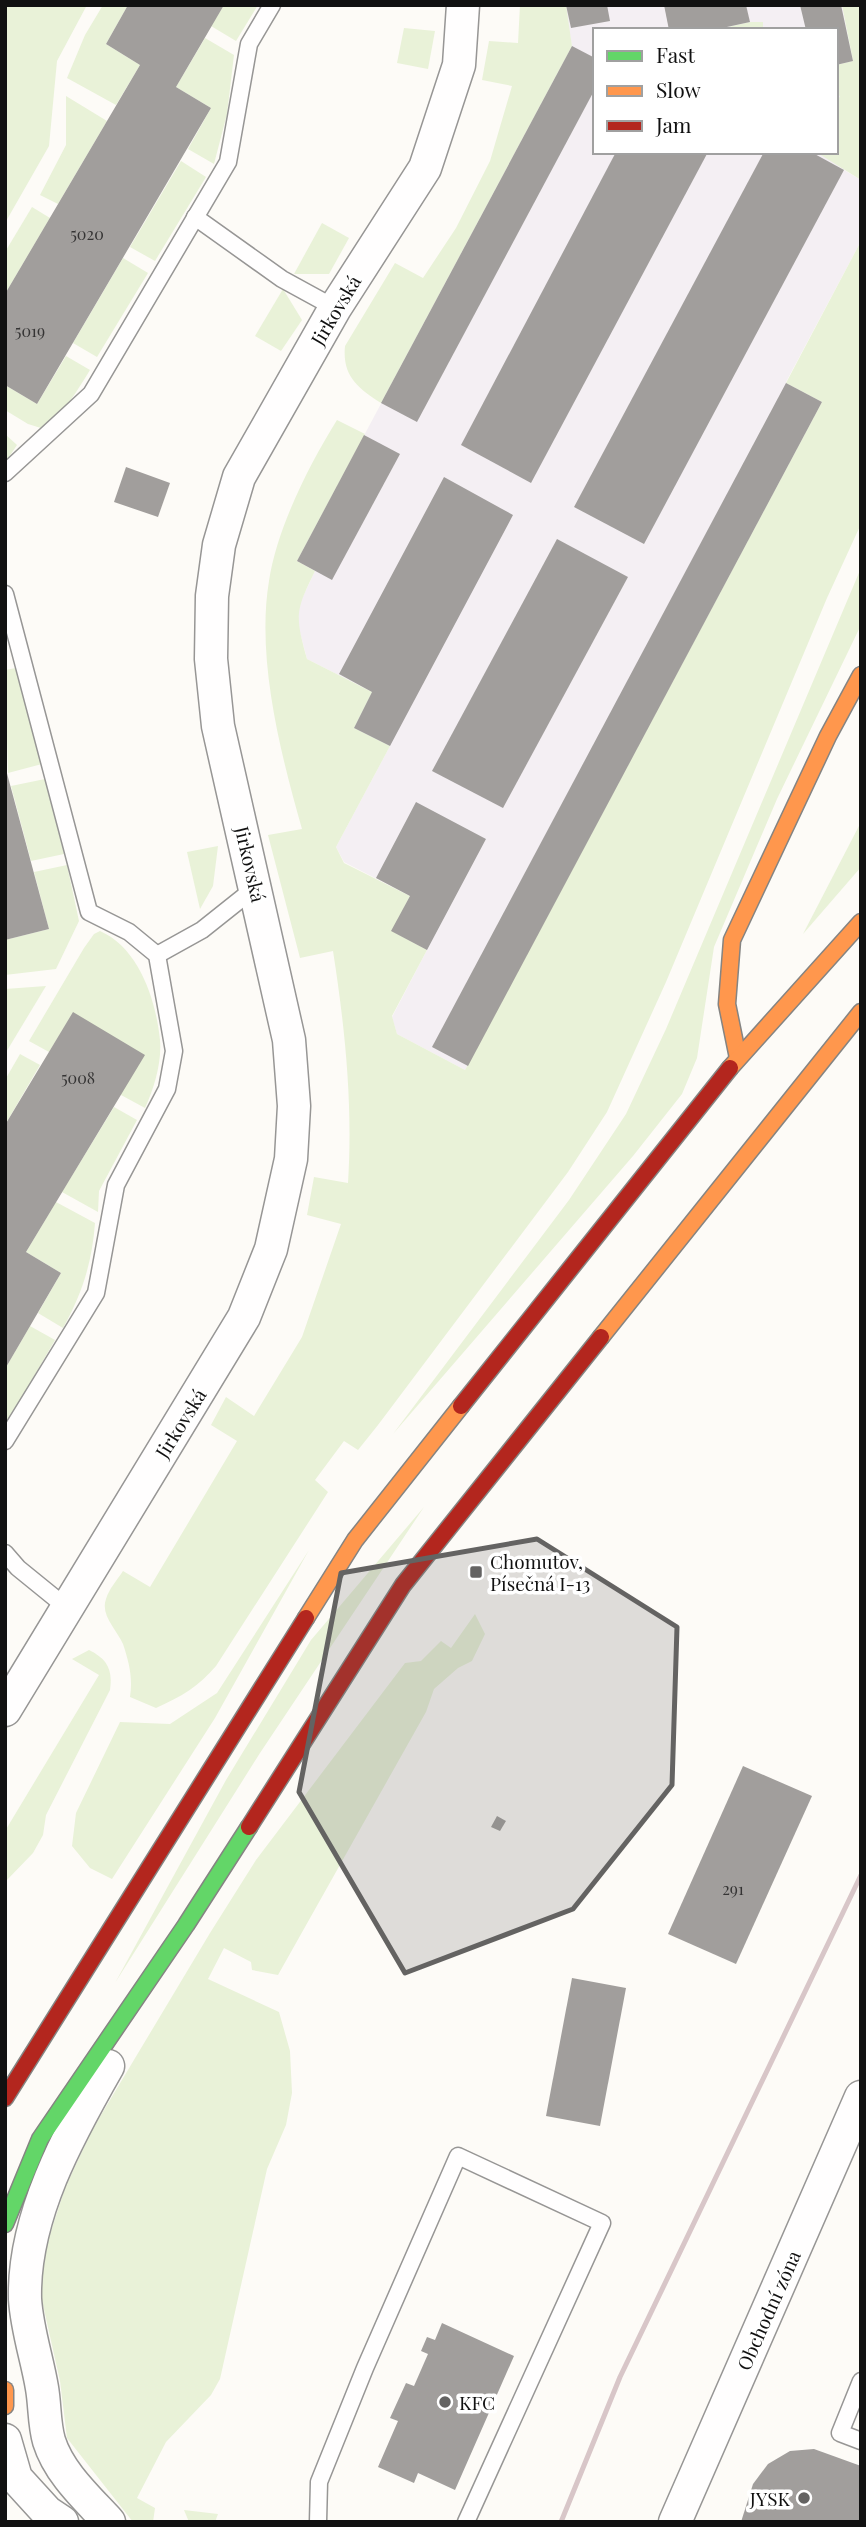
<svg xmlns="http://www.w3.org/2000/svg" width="866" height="2527" font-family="'Playfair Display',serif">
	<rect width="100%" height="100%" fill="#fdfbf7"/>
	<path fill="#f4eff3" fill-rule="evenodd" d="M565,5H842L853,61L844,170L861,180V241L786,382L822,402L465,1070L397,1034L392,1017L427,950L391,931L410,896L344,862L336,847L390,746L354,728L372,692L307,659L297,621L299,605L315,571L297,561L572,46ZM595,30H836V152H595Z"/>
	<g fill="#e9f2d8">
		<polygon points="5,5 87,5 57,61 49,146 5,223"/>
		<polygon points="103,5 128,5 106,44 140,65 116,105 67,78 85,35"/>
		<polygon points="224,5 258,5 236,41 211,26"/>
		<path d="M520,5H566L572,46L381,403C358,388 342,376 345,346L395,263L423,278L456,228L490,161L512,86L482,80L489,41L518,43Z"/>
		<polygon points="842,5 861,5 861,180 816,152 836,152 836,104 840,96 836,94 836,65 853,61"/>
		<polygon points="750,22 763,22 763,30 715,30"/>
		<polygon points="404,28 435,31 428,69 397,63"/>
		<polygon points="205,38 234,55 227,114 214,164 188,149 211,108 176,87"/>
		<polygon points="66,96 107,121 58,204 40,195 66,145"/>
		<polygon points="181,161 206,177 155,261 130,247"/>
		<polygon points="32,207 50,218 5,294 5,252"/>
		<polygon points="322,223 349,238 329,274 294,274"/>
		<path d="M861,241V524L827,598L666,982L607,1112L568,1172L378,1425L358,1450L344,1441L315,1480L328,1492L216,1666C199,1686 181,1697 156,1708L130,1697C133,1678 129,1662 123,1644C117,1630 100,1615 106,1599C109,1589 117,1580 123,1571L150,1587L237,1441L211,1425L226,1397L254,1416L302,1337L341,1224L307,1215L314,1177L348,1183C353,1104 345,1028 333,951L300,958L268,835L302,829C281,755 256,659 269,581C277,528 309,465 337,420L365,434L297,561L315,571C295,612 295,615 307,659L372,692L354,728L390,746L336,847L344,863L410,896L392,931L427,950L392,1016L397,1034L465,1070L822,402L786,383Z"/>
		<polygon points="123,258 148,273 97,357 73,343"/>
		<polygon points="283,289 302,320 281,351 255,336"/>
		<path d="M66,356L90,370C77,391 64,413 44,429L28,424L5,410V385L37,404Z"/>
		<polygon points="5,434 17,445 5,463"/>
		<polygon points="861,568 861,625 777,799 714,947 697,1058 682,1094 633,1156 393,1434 569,1200 626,1114 666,1029"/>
		<polygon points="16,668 42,764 8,773 5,670"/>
		<polygon points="45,779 64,854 31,861 11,786"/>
		<polygon points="861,822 861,867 803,934"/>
		<polygon points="218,846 213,886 200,909 187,852"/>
		<polygon points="67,865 79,921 56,969 5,975 5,940 49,929 34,872"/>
		<path d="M100,931C139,948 156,1000 160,1040C162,1062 154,1089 145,1108L121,1095L73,1013L49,1052L29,1041L84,948L94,934Z"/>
		<polygon points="46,986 5,1054 5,989"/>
		<polygon points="20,1054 40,1065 5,1125 5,1080"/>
		<polygon points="114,1107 137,1120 99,1191 98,1212 62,1192"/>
		<path d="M56,1202L95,1223C92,1263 82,1294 63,1328L38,1313L61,1273L26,1252Z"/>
		<polygon points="30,1326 55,1340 6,1425 5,1369"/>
		<polygon points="424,1507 260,1753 115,1983 226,1780 311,1640"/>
		<polygon points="309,1550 215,1718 112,1879 90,1868 72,1846 76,1813 120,1722 170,1724 217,1693"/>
		<polygon points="475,1614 485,1634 472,1661 458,1668 434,1689 426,1712 278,1975 252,1970 251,1962 224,1948 208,1979 279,2012 290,2051 292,2093 286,2125 267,2169 220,2379 211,2395 166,2442 137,2498 155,2508 153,2522 133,2522 67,2438 60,2381 41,2296 41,2262 65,2188 92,2130 210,1933 256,1860 405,1663 421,1661 441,1641 451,1648"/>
		<path d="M89,1650C107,1659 113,1669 110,1690L46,1815L43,1835L33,1853L5,1882V1831L99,1675L72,1659Z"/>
		<polygon points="184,2510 218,2514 215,2522 189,2522"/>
	</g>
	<g fill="#a19e9c">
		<polygon points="128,5 224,5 176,87 211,108 37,404 5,385 5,294 140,65 106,44"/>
		<polygon points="566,5 607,5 610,21 571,28"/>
		<polygon points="664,5 746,5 750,22 713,30 669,30"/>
		<polygon points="800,5 841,5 853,61 836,65 836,30 806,30"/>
		<polygon points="572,46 595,58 595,89 417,422 381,403"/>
		<polygon points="616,152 708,152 531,483 461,445"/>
		<polygon points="764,152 811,152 844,170 644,544 574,507"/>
		<polygon points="786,383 822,402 468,1066 432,1047"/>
		<polygon points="364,435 400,454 332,580 297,561"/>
		<polygon points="126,467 170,483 158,517 114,502"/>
		<polygon points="444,477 513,515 390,746 354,728 372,692 339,674"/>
		<polygon points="557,539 628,577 503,808 432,771"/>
		<polygon points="5,766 49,929 5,940"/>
		<polygon points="416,802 486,839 427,950 391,931 410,896 376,878"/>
		<polygon points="73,1012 145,1055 26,1252 61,1273 5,1369 5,1125"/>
		<polygon points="743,1766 812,1796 736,1964 668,1934"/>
		<polygon points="497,1816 506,1821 500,1831 491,1827"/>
		<polygon points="572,1978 626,1988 600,2126 546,2116"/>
		<polygon points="442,2323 514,2356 455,2490 418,2473 414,2483 378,2467 398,2421 390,2418 406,2383 414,2386 428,2354 421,2351 427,2337 435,2340"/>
		<polygon points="814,2449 861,2466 861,2522 741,2522 753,2484 768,2464 790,2451"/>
	</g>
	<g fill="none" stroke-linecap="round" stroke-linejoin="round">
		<g stroke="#979695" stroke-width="19">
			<g id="lane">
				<polyline points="195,217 282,279 335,308"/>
				<polyline points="5,473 91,394 228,162 249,44 272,5"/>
				<polyline points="5,594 89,912 129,932 157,955 174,1051 167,1089 116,1185 96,1293 5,1441"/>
				<polyline points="157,955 202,930 256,887"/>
				<polyline points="5,1553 18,1568 66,1607"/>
				<polyline points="861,2381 840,2433 861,2441"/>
				<polyline points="318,2522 319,2482 365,2368 458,2156 602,2223 466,2522"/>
			</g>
		</g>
		<g stroke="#979695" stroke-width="35">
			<g id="street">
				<polyline points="5,1710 244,1317 271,1249 291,1159 294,1106 289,1040 218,726 211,659 212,596 219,545 239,477 335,308 425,168 459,65 463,5"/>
				<path d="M108,2066C68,2136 23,2217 25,2299C27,2330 37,2358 42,2388C45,2405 44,2424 49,2441C59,2473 87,2498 109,2522"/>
				<polyline points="5,2440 16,2478 47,2512 62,2522"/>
				<polyline points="675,2522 861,2097"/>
			</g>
		</g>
		<g stroke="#858482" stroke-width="19">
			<polyline id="fast" points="5,2224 40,2139 186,1925 249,1827"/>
		</g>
		<g stroke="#858482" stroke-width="19">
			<g id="slow">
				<polyline points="738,1058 727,1004 732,940 828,736 861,675"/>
				<polyline points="730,1068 861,922"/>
				<polyline points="601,1337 861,1012"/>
				<polyline points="306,1618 355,1540 461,1406"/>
				<polyline points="5,2390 5,2406"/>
			</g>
		</g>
		<g stroke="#858482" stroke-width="19">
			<g id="jam">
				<polyline points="461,1406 730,1068"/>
				<polyline points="249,1827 403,1585 601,1337"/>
				<polyline points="5,2098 306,1618"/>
			</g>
		</g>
		<use href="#lane" stroke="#fffefe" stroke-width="16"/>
		<use href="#street" stroke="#fffefe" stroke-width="32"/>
		<use href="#fast" stroke="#63d668" stroke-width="16"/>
		<use href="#slow" stroke="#ff974d" stroke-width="16"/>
		<use href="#jam" stroke="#b3261e" stroke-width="16"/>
		<polyline stroke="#d8c6c8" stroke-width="5" points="561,2522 620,2377 861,1875"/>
	</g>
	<path fill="#646362" fill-opacity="0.2" stroke="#646362" stroke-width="5" stroke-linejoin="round" d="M537,1539L677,1627L672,1785L573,1909L405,1973L299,1792L341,1573Z"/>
	<g fill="#646362" stroke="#fff" stroke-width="2.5">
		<rect x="469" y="1565" width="14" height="14" rx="3.5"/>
		<circle cx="445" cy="2402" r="7"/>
		<circle cx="804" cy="2498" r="7"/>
	</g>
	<g text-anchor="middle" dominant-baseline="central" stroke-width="7" stroke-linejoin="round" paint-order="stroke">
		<g font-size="16" fill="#353434">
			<text x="87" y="233">5020</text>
			<text x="30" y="330">5019</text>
			<text x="78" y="1077">5008</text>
			<text x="733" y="1888">291</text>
		</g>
		<g font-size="19" fill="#111" stroke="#fff">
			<text transform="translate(335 310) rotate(-59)">Jirkovská</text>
			<text transform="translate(251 864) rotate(77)">Jirkovská</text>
			<text transform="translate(180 1423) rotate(-58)">Jirkovská</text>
			<text transform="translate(768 2310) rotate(-66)">Obchodní zóna</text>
		</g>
		<g font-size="19" fill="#111" stroke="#fff" text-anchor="start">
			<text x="490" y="1561">Chomutov,<tspan x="490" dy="22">Písečná I-13</tspan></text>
			<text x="459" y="2402">KFC</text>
			<text x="790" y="2498" text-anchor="end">JYSK</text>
		</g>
	</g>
	<rect width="866" height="2527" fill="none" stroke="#111111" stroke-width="14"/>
	<rect x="593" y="28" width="245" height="126" fill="#ffffff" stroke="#a0a0a0" stroke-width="2"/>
	<rect x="607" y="51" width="35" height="10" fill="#63d668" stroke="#a0a0a0" stroke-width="2"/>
	<text x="656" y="63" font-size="21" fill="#111111">Fast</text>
	<rect x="607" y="86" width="35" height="10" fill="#ff974d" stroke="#a0a0a0" stroke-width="2"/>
	<text x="656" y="98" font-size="21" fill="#111111">Slow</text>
	<rect x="607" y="121" width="35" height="10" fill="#b3261e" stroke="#a0a0a0" stroke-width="2"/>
	<text x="656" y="133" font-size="21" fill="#111111">Jam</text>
</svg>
